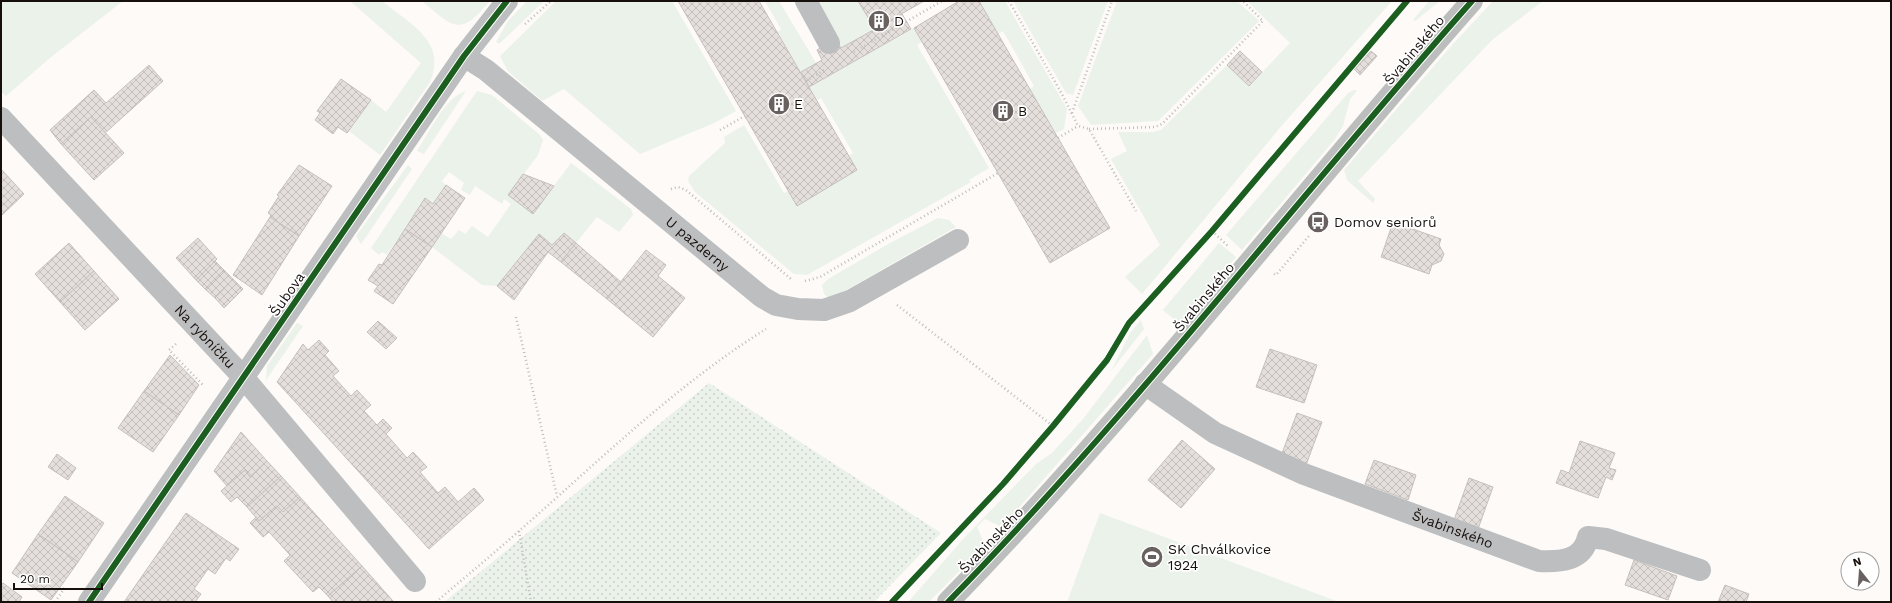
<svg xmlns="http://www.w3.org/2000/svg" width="1892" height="603" font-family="'Work Sans',sans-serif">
	<defs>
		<pattern id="park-dots" width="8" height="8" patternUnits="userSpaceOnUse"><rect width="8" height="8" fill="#eaf2e9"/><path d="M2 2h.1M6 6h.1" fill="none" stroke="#c8cec7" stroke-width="1.8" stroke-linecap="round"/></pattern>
		<pattern id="building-cross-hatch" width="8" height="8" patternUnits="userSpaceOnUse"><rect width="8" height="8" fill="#e5dfdc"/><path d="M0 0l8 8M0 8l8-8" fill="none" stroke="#c4bebc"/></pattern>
	</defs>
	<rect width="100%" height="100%" fill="#fdfaf8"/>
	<g fill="#eaf2e9">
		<polygon points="1,1 123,1 51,57 6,96 1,92"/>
		<path d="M350,1H382C410,24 448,42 430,82L380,155L349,131L371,100L386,112L421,63Z"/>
		<path d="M422,1H490C460,37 454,28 422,1Z"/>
		<polygon points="527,1 544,1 499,44 496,42 508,21"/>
		<polygon points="556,1 672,1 736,111 714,123 640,154 564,89 542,101 508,71 500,56"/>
		<polygon points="765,1 779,1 816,63 801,72 777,32 781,29"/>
		<polygon points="816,1 858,1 875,29 841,48"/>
		<polygon points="979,1 1005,1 1067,109 1064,129 1056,133 1030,89 1034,86 1003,31 998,34"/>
		<polygon points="1013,1 1108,1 1073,95 1066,93"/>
		<polygon points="1117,1 1237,1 1259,21 1158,121 1091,125 1078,106"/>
		<polygon points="1247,1 1392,1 1284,123 1142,294 1125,277 1160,245 1111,159 1127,151 1118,132 1153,132 1161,130 1227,65 1249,86 1290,43"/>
		<polygon points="1429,1 1440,1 1415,21 1413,20"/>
		<polygon points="1493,1 1543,1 1492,40 1358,181 1375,199 1373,203 1347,180 1344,170 1453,44"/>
		<polygon points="914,28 922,42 917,45 989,168 969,180 971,182 807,275 794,274 695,192 688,181 689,176 725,143 724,137 744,125 784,193 788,191 797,205 857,170 849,156 853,153 821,98 817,100 809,87"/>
		<polygon points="1354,90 1357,91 1350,99 1343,126 1335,139 1242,250 1226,235 1348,93"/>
		<path d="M466,91L424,154L417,151C429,133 445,97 466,91Z"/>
		<polygon points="477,91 492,95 540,135 543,140 538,155 508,195 533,214 571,163 631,209 633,215 619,232 597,217 576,243 564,233 552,245 539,234 497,286 482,285 432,247 441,233 451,239 459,230 465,234 472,226 488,237 511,204 504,199 502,204 475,186 470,195 461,190 464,183 449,172 442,181 446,185 433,204 425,199 387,255 382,252 379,255 371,248"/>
		<polygon points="408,165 412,169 361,244 356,236"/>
		<polygon points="938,218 949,220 956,227 834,297 828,297 824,294 822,285 828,279 890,243"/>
		<polygon points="1219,243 1236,257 1181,325 1163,310"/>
		<polygon points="1141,320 1144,329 1111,371 1130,333"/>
		<polygon points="297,323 303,326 266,380 267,366"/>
		<polygon points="1147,335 1153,354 1002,527 985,519 977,527 985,545 929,602 908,602 965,537 1036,464 1052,453 1083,419"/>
		<polygon points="1100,513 1339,602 1067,602"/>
	</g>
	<polygon fill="url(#park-dots)" points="709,383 941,533 874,602 444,602"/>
	<g fill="url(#building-cross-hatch)" stroke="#c5c0bd">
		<polygon points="678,1 759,1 857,170 797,206"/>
		<polygon points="858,1 924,1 875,29"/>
		<polygon points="959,1 979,1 1110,228 1050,263 914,28"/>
		<polygon points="902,14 911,29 809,87 801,72 822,60 817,50 835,39 841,48"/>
		<polygon points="1240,51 1262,72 1249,86 1227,65"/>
		<polygon points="1371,51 1377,56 1360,75 1354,69"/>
		<polygon points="149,65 163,81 105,133 91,117 61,144 50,130 94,90 106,103"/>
		<polygon points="341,79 371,100 347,133 338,127 333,134 315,120 320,113 317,111"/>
		<polygon points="91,117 124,153 94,180 61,144"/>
		<polygon points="299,165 332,186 299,236 270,217 271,215 268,213 279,196 277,195"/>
		<polygon points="1,169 24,194 1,216"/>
		<polygon points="523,174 554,186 533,214 508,195"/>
		<polygon points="446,185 465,198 432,247 405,229 425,198 433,204"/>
		<polygon points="270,217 299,236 262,295 233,275"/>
		<polygon points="1393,222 1441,239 1439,245 1444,254 1441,261 1432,265 1429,274 1381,257"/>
		<polygon points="405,229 432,247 393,304 374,291 378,286 368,280 379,264 382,265"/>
		<polygon points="564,233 576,243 561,262 548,252 514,300 497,286 539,234 552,245"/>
		<polygon points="198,238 217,259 196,280 176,258"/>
		<polygon points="69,243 94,271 60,302 35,274"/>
		<polygon points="576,243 621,282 607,299 561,262"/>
		<polygon points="646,250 666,265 658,276 685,298 653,337 607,299"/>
		<polygon points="215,261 224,270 205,289 196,280"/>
		<polygon points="224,270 233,279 215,298 205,289"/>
		<polygon points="94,271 119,299 85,330 60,302"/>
		<polygon points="233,279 243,289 224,308 215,298"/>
		<polygon points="378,321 397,338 386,349 367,332"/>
		<polygon points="319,340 329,351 325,355 339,371 333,376 351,396 357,390 371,405 364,411 377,425 383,419 392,428 386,434 407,458 413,452 427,467 420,472 438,493 445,487 458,502 474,488 484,500 429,549 277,382 303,344 308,350"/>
		<polygon points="1270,349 1317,365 1304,403 1256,387"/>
		<polygon points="170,355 199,385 179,415 144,391"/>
		<polygon points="144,391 179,415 153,452 118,428"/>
		<polygon points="1297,413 1322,422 1306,465 1281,456"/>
		<polygon points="241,432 267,461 250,477 245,470 227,486 214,471"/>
		<polygon points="1182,440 1215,469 1181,508 1148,480"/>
		<polygon points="1580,441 1615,453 1609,468 1616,470 1612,480 1606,477 1598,498 1556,483 1561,470 1569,473"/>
		<polygon points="57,454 76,468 68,480 48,467"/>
		<polygon points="1374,460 1416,475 1408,500 1365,484"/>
		<polygon points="267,461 281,476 247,507 237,497 231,502 221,491 245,470 250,477"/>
		<polygon points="281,476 300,497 283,512 277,506 259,521 247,507"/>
		<polygon points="1469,478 1493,487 1478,529 1454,520"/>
		<polygon points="65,496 104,523 78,562 38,534"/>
		<polygon points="300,497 362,566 328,596 319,587 313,592 284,561 290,555 269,532 263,537 250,523 256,517 259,521 277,506 283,512"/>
		<polygon points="186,513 239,549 230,561 226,558 215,574 208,569 194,589 201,594 195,602 124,602"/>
		<polygon points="38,534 78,562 51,600 12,573"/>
		<polygon points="1634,560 1677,576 1668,600 1625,585"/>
		<polygon points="362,566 393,601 393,602 333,602 328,596"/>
		<polygon points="3,583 22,597 19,602 5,602 1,599 1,586"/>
		<polygon points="1725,585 1749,594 1746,602 1718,602"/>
	</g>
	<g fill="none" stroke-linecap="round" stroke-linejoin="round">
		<g stroke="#bcbdbc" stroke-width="2.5" stroke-dasharray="1 3" stroke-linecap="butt">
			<polyline points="1009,1 1063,96 1078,126 1089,129 1136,211"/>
			<polyline points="525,24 551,1"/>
			<polyline points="854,52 942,1"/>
			<polyline points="806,81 826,69"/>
			<polyline points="1072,113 1112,1"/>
			<polyline points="1089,129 1155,127 1162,124 1263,21 1243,1"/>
			<polyline points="720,130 745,116"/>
			<polyline points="1058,138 1078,126"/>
			<polyline points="671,189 678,187 686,190 791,279"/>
			<polyline points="1212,231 1228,246"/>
			<polyline points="1274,274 1276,275 1309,236"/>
			<polyline points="805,281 820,277 998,173"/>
			<polyline points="897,305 1053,426"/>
			<polyline points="516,317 557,496"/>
			<polyline points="176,344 169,350 204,386"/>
			<polyline points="519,531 531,602"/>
			<polyline points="55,602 66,586"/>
			<path d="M436,602C464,578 492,555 519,531C599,461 675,386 766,329"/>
		</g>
		<g stroke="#bcbebf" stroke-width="22">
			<polyline points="806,1 829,43"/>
			<path id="s1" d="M464,56L486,70L762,297L776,305L798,309L824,310L850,301L958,240"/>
			<path id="s2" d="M1,118L243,377L415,581"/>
			<path id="s3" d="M1145,384L1215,433L1304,474L1539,561C1560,562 1583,561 1588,537L1606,539L1700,570"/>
			<polyline points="89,602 464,56 507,1"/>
		</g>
		<path stroke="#bcbebd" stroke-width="22" d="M948,602C1134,411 1296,200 1472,1"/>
		<g stroke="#fff" stroke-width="8">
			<g id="cycleway">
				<polyline points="89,602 464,56 507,1"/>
				<polyline points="892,602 1003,484 1053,426 1107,360 1129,323 1212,231 1407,1"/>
				<path d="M948,602C1134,411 1296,200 1472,1"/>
			</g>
		</g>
		<use href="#cycleway" stroke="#1b5e20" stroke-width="6"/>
	</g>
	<defs>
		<g id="building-disc" transform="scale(1.15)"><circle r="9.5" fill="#68615f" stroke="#fff"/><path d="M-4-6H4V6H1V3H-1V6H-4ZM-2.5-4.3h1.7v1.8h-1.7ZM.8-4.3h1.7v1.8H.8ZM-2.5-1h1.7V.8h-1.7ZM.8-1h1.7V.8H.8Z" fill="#fff"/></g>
		<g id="bus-disc" transform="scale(1.15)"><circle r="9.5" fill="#68615f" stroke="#fff"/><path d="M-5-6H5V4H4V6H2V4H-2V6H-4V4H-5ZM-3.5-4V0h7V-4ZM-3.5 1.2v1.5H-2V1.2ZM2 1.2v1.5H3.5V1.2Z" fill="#fff"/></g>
		<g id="stadium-disc" transform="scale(1.15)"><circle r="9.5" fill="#68615f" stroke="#fff"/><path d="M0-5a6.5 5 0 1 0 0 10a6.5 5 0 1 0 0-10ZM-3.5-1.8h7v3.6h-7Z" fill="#fff"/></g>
	</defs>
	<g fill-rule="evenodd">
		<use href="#building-disc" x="879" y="21"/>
		<use href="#building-disc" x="779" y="104"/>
		<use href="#building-disc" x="1003" y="111"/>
		<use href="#bus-disc" x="1318" y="222"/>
		<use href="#stadium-disc" x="1152" y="557"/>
	</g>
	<g text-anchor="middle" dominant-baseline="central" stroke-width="3.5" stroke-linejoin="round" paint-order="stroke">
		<g font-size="14" fill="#170f0c" stroke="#fff" text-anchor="start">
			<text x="894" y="21">D</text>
			<text x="794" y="104">E</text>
			<text x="1018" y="111">B</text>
			<text x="1334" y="222">Domov seniorů</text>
			<text x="1168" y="549">SK Chválkovice<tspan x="1168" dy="16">1924</tspan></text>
		</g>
		<g font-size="14" fill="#170f0c" stroke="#fff">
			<text transform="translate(1414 50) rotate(-50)">Švabinského</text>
			<text stroke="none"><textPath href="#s1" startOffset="300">U pazderny</textPath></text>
			<text transform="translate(287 294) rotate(-55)">Šubova</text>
			<text transform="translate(1204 297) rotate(-50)">Švabinského</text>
			<text stroke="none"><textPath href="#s2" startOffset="299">Na rybníčku</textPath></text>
			<text stroke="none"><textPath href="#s3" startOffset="342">Švabinského</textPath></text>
			<text transform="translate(991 540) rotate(-46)">Švabinského</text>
		</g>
	</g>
	<rect width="1892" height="603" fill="none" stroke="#170f0c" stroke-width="4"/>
	<g transform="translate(1860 571) rotate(343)"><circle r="19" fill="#ffffff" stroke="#a29f9e"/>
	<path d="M0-3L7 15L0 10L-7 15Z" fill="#68615f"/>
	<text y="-6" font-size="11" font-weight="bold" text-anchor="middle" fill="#170f0c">N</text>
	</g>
	<path d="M14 583v6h88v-6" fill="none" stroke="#170f0c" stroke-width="2"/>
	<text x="20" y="583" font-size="12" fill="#170f0c" stroke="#ffffff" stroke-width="3" paint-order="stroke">20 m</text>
</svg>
